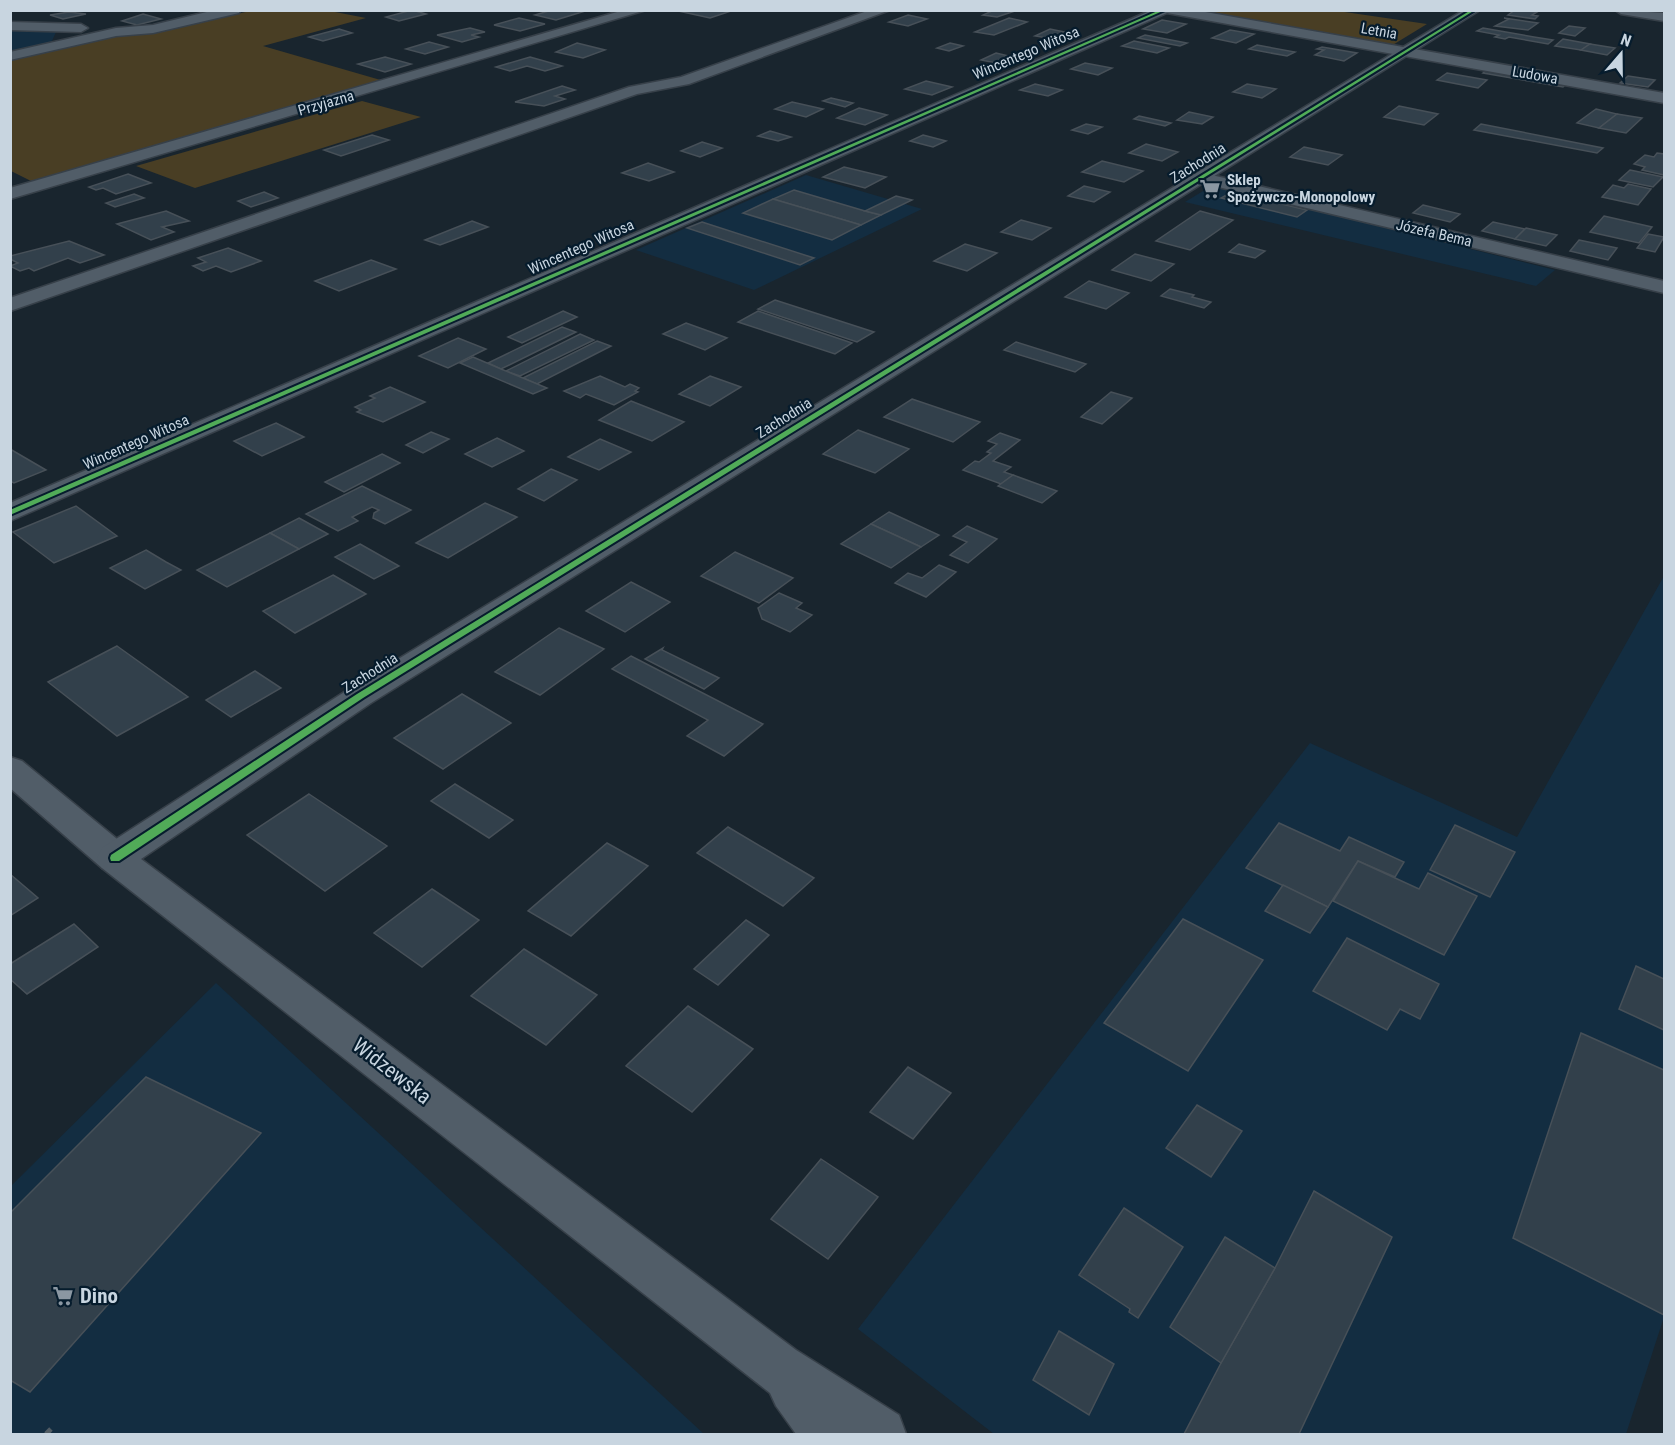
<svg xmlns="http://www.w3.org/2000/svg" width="1675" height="1445" font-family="'Roboto Condensed',sans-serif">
	<rect width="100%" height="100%" fill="#19252e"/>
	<g fill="#132d41">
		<polygon points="11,30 56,32 51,43 11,53"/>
		<polygon points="806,175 922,209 754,290 636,250"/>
		<polygon points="1213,185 1555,270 1536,286 1185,202"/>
		<polygon points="1664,576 1664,1317 1626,1434 994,1434 858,1329 1310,743 1517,837"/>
		<polygon points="216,983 704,1434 11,1434 10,1184 12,1185"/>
	</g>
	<g fill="#493e24">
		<polygon points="1331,10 1427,24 1391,46 1180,11"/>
		<polygon points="250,11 330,11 366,18 263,46 384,81 31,181 11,171 11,58 109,37 166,30"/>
		<polygon points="362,101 421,117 195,188 136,166"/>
	</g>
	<g fill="#32404b" stroke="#475058" stroke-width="1.5">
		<polygon points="412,10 426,14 399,21 386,17"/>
		<polygon points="552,10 575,10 582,12 556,20 535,15"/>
		<polygon points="680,10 734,10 710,18 678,11"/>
		<polygon points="994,10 1006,10 1012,12 997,17 983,15"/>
		<polygon points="1515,10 1537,12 1532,15 1538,16 1535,19 1508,15"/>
		<polygon points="69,12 86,14 63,19 50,15"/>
		<polygon points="143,14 161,19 137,25 122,21"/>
		<polygon points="908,15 927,19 908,26 889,22"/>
		<polygon points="519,18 545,24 520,31 494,25"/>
		<polygon points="1009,18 1027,22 994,35 975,32"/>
		<polygon points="1504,18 1538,23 1528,30 1495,26 1509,19"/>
		<polygon points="1162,20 1186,24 1167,33 1143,29"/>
		<polygon points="1569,26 1585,28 1575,36 1559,33"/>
		<polygon points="470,28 485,32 471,35 479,37 462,42 437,35"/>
		<polygon points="1483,28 1534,37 1553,40 1548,44 1509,37 1505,39 1495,37 1499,35 1477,31"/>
		<polygon points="339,29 352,33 323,41 309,37"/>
		<polygon points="1050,29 1074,34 1060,40 1035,36"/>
		<polygon points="1230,30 1254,34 1236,43 1212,38"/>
		<polygon points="1145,35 1187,43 1180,46 1138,38"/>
		<polygon points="1563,39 1590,44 1581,50 1555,46"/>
		<polygon points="1134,41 1169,48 1157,53 1122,46"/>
		<polygon points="429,42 448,47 425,54 406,49"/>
		<polygon points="577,43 605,50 583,58 556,52"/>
		<polygon points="950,43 963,46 949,51 937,48"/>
		<polygon points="1590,44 1615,48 1607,55 1581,50"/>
		<polygon points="1257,45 1295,52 1287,56 1249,49"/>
		<polygon points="1322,47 1357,53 1344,61 1315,55 1324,50 1317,49"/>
		<polygon points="996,53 1017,58 1001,64 981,60"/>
		<polygon points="385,57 411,64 385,72 358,64"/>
		<polygon points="530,57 562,66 545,71 527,66 510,71 496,67"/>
		<polygon points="1085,63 1112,68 1098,75 1071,69"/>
		<polygon points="1488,69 1567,83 1563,87 1483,73"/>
		<polygon points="1447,73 1487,80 1478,88 1437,80"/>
		<polygon points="1628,76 1655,80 1648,87 1620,83"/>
		<polygon points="926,81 952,87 932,95 905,89"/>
		<polygon points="1035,84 1062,90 1048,96 1020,90"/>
		<polygon points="1247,84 1276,89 1262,98 1233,92"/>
		<polygon points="562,86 575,90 555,96 565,99 544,106 515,102"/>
		<polygon points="831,98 853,103 845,107 823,101"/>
		<polygon points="792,102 823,109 806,117 775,109"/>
		<polygon points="1399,106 1438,114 1424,125 1384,117"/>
		<polygon points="859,108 887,115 865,125 837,118"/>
		<polygon points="1596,109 1617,114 1599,128 1577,123"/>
		<polygon points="1189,112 1213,117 1202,124 1177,120"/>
		<polygon points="1617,114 1642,118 1626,133 1599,128"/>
		<polygon points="1139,116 1148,118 1171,123 1165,126 1134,119"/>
		<polygon points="1086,124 1102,127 1088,134 1072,130"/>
		<polygon points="1481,124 1603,148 1597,153 1474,130"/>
		<polygon points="770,131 791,137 778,141 758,136"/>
		<polygon points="372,135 389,140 341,156 324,150"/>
		<polygon points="923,135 946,141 933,147 910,141"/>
		<polygon points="702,142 722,148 700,157 681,151"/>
		<polygon points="1146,144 1178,152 1162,161 1129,153"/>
		<polygon points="1304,147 1342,155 1328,165 1290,157"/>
		<polygon points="1657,153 1664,154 1664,175 1642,170 1645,167 1634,164 1645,155 1654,157"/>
		<polygon points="1102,161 1143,171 1124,182 1082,172"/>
		<polygon points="648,163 674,172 649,181 622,173"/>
		<polygon points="844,167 886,177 865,188 823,177"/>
		<polygon points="1630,170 1663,177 1653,187 1619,180"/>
		<polygon points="128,174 151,183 116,194 103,188 96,190 89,187"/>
		<polygon points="1628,184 1651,189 1638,205 1602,197 1613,185 1624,188"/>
		<polygon points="1084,186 1110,192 1094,202 1068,196"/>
		<polygon points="794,190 865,211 881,215 861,225 773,199"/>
		<polygon points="264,192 278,198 251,207 238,201"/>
		<polygon points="1232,192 1307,210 1297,217 1221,198"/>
		<polygon points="134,194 144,198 115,207 106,203"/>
		<polygon points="896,196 912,200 881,215 865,211"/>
		<polygon points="773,199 861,225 832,240 743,213"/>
		<polygon points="1423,205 1460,214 1450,222 1413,213"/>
		<polygon points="166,211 189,221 162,227 174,232 151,240 117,224"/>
		<polygon points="1200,211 1233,220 1190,250 1156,241"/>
		<polygon points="1604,216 1652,227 1639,243 1590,232"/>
		<polygon points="1021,220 1051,228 1032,240 1001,232"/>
		<polygon points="472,221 488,227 440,245 425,240"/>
		<polygon points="702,222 814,258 800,265 687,228"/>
		<polygon points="1493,222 1525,229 1515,239 1482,231"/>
		<polygon points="1526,228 1557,235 1546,246 1515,239"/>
		<polygon points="1648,234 1664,237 1655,252 1637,248"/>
		<polygon points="1579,240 1617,248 1608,260 1570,251"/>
		<polygon points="69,241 104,255 80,263 68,258 34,271 29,268 20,271 10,266 18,263 10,259 10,256"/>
		<polygon points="965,244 997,253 967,271 934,261"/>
		<polygon points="1239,244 1265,251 1255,258 1229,252"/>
		<polygon points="228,248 261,261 231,272 216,266 203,271 193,266 206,262 198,258"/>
		<polygon points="1135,254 1174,264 1151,281 1112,270"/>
		<polygon points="371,260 396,269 339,291 315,281"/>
		<polygon points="1089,281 1129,293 1106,309 1065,297"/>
		<polygon points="1170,289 1194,295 1192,297 1211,302 1204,308 1161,296"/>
		<polygon points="775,300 874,332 857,342 758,309"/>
		<polygon points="563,311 577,317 522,343 508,337"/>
		<polygon points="758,311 852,343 835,354 738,322"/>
		<polygon points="686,323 711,332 727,338 705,350 663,334"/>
		<polygon points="562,327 576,332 501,369 488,363"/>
		<polygon points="580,334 594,340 520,376 506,371"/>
		<polygon points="458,338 486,349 448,368 419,356"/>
		<polygon points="597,341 611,346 537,384 523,378"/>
		<polygon points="1016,342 1086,364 1075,372 1004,350"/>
		<polygon points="473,357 501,369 547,388 533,394 460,363"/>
		<polygon points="600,376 625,387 630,384 639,388 635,391 638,392 614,405 586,394 580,398 564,391"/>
		<polygon points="710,376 741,387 710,406 679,394"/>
		<polygon points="390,387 425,402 383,422 357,412 361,410 355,407 375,398 370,396"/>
		<polygon points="1111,392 1132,398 1102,424 1081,417"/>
		<polygon points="912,399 980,422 953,442 884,417"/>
		<polygon points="631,401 684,422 652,441 599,420"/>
		<polygon points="276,423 304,437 262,456 234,441"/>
		<polygon points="858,430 909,449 875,473 823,454"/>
		<polygon points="431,432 449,439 423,453 406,445"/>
		<polygon points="1000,433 1020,440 993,461 1011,467 1004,472 1013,475 1001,484 963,470 975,461 979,462 991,453 987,452 997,444 988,441"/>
		<polygon points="497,438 524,451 492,467 465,454"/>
		<polygon points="600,439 631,452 599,470 568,457"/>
		<polygon points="10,449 46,470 14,483 10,481"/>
		<polygon points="382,454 400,463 344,492 325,482"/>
		<polygon points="551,469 577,480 544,501 518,489"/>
		<polygon points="1013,475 1057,491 1042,503 998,486"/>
		<polygon points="362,486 411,510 385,524 373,518 374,513 379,510 372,507 352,517 358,521 338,531 306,514"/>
		<polygon points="485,503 517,517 448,558 416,543"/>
		<polygon points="76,506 117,536 54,563 13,532"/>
		<polygon points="889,512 939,535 921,547 871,524"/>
		<polygon points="299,518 328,534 299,549 270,533"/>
		<polygon points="871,524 921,547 891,568 841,544"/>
		<polygon points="967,526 997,539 968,563 950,555 967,542 953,536"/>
		<polygon points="270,533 299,549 227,587 197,570"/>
		<polygon points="360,544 399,566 374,579 335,557"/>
		<polygon points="146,550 166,562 181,570 145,589 110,568"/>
		<polygon points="735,552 793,578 759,603 701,576"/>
		<polygon points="939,565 956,572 926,597 895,583 908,573 922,578"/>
		<polygon points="333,575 366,594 295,633 263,611"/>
		<polygon points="631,582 670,602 625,632 586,611"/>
		<polygon points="779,593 802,603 796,608 812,615 790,632 762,619 758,608"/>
		<polygon points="559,628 604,649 540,695 495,672"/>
		<polygon points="117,646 188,697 117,736 48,682"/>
		<polygon points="663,648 662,650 719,678 704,689 645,659"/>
		<polygon points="631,656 763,724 724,756 687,736 708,720 612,669"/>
		<polygon points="255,671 281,688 231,717 206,700"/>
		<polygon points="462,694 511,723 443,769 394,738"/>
		<polygon points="455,784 513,820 489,838 431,801"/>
		<polygon points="309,794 387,846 325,891 247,835"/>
		<polygon points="1279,823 1340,851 1349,837 1404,862 1395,877 1358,861 1328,907 1246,868"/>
		<polygon points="1455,825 1515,852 1490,897 1430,870"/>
		<polygon points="728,827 814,878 783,906 697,853"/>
		<polygon points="607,843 648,866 571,936 528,911"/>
		<polygon points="1358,861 1419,889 1428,873 1477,896 1444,955 1333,901"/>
		<polygon points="10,874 38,898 10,916"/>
		<polygon points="1283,885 1328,907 1310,933 1265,911"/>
		<polygon points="432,889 479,920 422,967 374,933"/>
		<polygon points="1183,919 1263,960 1188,1071 1104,1023"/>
		<polygon points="746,920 769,935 718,985 694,969"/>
		<polygon points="74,924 98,947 27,994 10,979 10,964"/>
		<polygon points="1347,938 1439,984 1420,1019 1400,1009 1387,1030 1313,991"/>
		<polygon points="524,949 597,995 546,1045 471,996"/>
		<polygon points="1636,966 1664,979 1664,1030 1619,1009"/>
		<polygon points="688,1006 753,1049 692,1112 626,1066"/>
		<polygon points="1581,1033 1664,1070 1664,1315 1513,1238"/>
		<polygon points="908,1067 951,1093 913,1139 870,1112"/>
		<polygon points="146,1077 261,1133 30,1392 10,1380 10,1213"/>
		<polygon points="1197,1105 1242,1131 1211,1177 1166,1148"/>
		<polygon points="821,1159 878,1197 828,1259 771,1219"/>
		<polygon points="1314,1191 1392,1237 1299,1434 1184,1434 1221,1363 1275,1268"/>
		<polygon points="1124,1208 1183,1247 1138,1318 1129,1312 1130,1309 1079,1275"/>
		<polygon points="1225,1237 1275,1268 1221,1363 1170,1327"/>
		<polygon points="1059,1331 1114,1364 1089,1415 1033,1380"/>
	</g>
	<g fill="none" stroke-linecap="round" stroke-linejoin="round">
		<g stroke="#374049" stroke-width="3">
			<g id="minor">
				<polygon points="215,10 240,10 239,13 153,33 116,36 10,60 10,52 116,28 153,25"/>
				<polygon points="624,10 646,10 10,199 10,188"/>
				<polygon points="870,10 890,10 689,84 637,94 10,311 10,298 629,87 681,77"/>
				<polygon points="1152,10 1194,10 1664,93 1664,103 1167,13 10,521 10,503"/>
				<polygon points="1615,10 1664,13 1664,21 1621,14"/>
				<polygon points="10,22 81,24 88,28 81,32 10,30"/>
				<polygon points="1203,173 1664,281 1664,293 1197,182 1194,178 1197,174"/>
				<polygon points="10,757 22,761 128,848 133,858 128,868 115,871 102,868 10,788"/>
			</g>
		</g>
		<g stroke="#374049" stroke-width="3">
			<polygon id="tertiary" points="1464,10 1480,10 371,703 141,859 796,1350 899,1415 906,1434 796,1434 776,1406 770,1393 102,868 97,858 102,848 349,689"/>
		</g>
		<polyline stroke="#515c64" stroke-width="5" stroke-dasharray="7 7" stroke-linecap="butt" points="46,1434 55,1425"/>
		<use href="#minor" fill="#515d68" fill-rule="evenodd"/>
		<use href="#tertiary" fill="#515d68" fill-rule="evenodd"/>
		<g stroke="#061c2d" stroke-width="4">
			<g id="cycleway">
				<polygon points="1160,10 1165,10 10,515 10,510"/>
				<polygon points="1471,10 1475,10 363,698 119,861 111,861 110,858 111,855 357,694"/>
			</g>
		</g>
		<use href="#cycleway" fill="#51ab58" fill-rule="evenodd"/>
	</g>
	<defs>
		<g id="supermarket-bare" transform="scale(1.62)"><path d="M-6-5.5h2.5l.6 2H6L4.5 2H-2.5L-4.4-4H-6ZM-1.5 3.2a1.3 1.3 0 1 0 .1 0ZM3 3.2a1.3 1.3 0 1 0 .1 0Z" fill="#8b97a2" stroke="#061c2d" stroke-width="2.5" paint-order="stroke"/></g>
	</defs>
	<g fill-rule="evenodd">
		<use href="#supermarket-bare" x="1210" y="189"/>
		<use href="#supermarket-bare" x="63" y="1296"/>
	</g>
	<g text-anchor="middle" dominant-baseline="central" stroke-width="4.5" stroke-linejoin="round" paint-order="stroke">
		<g font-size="15" fill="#c8d5e0" stroke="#061c2d">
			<text transform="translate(1379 31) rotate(10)">Letnia</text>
			<text transform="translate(1026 53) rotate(-23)">Wincentego Witosa</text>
			<text transform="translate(1535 75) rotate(10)">Ludowa</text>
			<text transform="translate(326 103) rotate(-16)">Przyjazna</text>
			<text transform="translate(1198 163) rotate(-32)">Zachodnia</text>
			<text transform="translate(1434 233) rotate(13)">Józefa Bema</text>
			<text transform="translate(581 247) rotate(-24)">Wincentego Witosa</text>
			<text transform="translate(784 418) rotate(-32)">Zachodnia</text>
			<text transform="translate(136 442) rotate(-24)">Wincentego Witosa</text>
			<text transform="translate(370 673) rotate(-32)">Zachodnia</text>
		</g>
		<g font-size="15" font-weight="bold" fill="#c8d5e0" stroke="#061c2d" text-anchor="start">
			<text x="1227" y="180">Sklep<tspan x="1227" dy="17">Spożywczo-Monopolowy</tspan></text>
		</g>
		<g font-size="21" fill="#c8d5e0" stroke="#061c2d">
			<text transform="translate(392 1071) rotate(38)">Widzewska</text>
		</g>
		<g font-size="21" font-weight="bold" fill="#c8d5e0" stroke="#061c2d" text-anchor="start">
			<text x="80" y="1296">Dino</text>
		</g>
	</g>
	<rect width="1675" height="1445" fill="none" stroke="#c8d5e0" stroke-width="24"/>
	<g transform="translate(1621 54) rotate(20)" stroke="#061c2d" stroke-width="4.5" paint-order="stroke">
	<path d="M0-4.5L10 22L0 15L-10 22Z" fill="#c8d5e0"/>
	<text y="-9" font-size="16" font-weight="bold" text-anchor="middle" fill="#c8d5e0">N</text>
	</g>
</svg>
